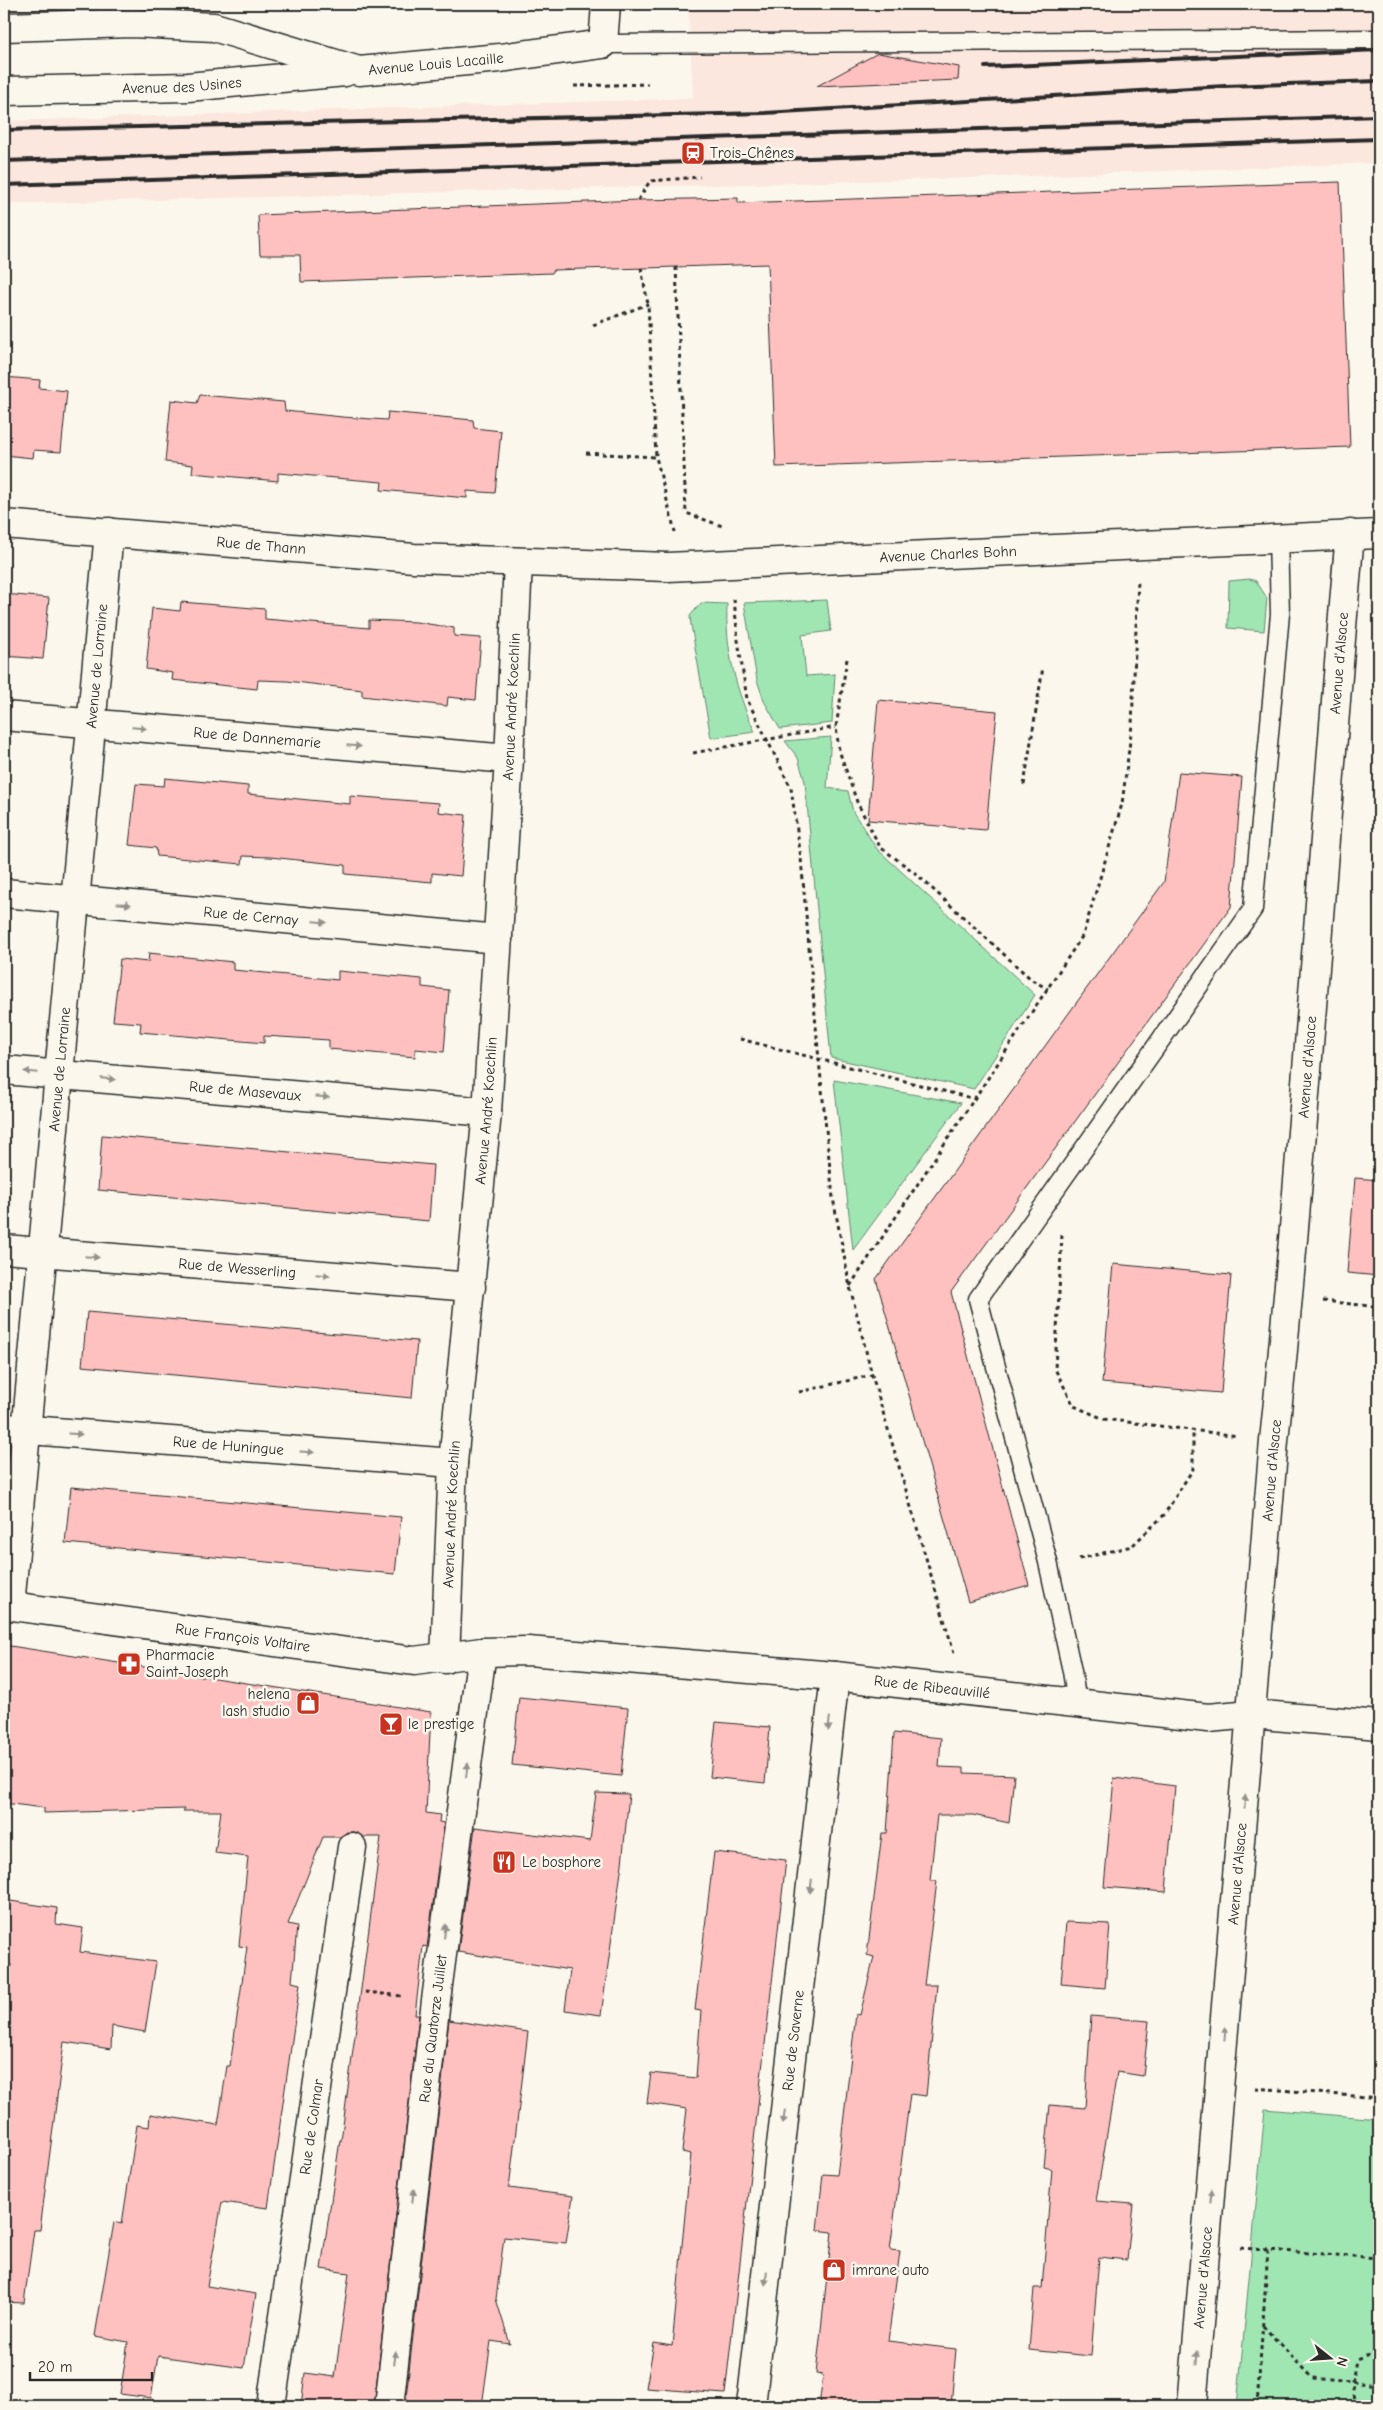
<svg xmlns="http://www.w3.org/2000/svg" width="1383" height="2410" font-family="'Comic Neue',sans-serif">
	<rect width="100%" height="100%" fill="#fbf7ec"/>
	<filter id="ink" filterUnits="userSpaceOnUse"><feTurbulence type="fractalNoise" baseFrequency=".02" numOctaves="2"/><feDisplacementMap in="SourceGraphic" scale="10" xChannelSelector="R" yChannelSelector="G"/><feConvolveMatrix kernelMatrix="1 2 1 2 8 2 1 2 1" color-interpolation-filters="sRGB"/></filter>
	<g filter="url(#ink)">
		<polygon fill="#fce7df" points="688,4 1379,4 1379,163 979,178 4,204 4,121 693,98"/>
		<g fill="#9fe6b3" stroke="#65886f">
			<polygon points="1250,579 1256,581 1267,598 1264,631 1228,628 1229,581"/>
			<polygon points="827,600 831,631 802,635 806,676 835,674 832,723 780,729 764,701 757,680 744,603"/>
			<path d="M701,603L727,604C725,649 736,691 755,732L711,738L691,625L690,616Z"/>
			<polygon points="831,737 827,788 848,791 853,812 877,849 1035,995 974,1089 831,1058 805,782 798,758 785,741"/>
			<polygon points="834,1080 961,1103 853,1250"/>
			<polygon points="1265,2109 1379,2119 1379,2406 1237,2406"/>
		</g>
		<g fill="#fec1c0" stroke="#2b2b2b">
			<polygon points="878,53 959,67 958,80 817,86"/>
			<polygon points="1340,182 1350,447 776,467 768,264 614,269 612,268 554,270 552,273 301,282 300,255 260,255 258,215 638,200 738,198 738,203"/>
			<polygon points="4,377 40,380 39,388 67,391 61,452 34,450 33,458 4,455"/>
			<polygon points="200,395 284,402 285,411 342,417 387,420 388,412 473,420 474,428 501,431 495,493 467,491 467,498 381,490 382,482 278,473 278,481 192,473 193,465 165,462 171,400 197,403"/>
			<polygon points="4,594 49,598 43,659 4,656"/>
			<polygon points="181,602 265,609 265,619 369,628 369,620 416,622 454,628 454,636 481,638 476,700 448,697 447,706 362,696 362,690 287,681 258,680 257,689 172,680 173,673 146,669 152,608 180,611"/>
			<polygon points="878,700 997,711 986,830 868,820"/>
			<polygon points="1179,772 1242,777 1231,907 951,1292 1029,1585 968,1602 876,1279 1164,882"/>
			<polygon points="165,778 248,786 248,794 350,804 350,796 439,803 438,812 466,815 461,876 432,873 432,882 345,874 345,865 270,857 243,856 242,864 157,856 156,848 129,845 136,784 164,786"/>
			<polygon points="149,953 233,962 233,970 309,977 338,980 338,971 422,979 422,987 449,990 444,1052 416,1049 415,1057 329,1049 329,1040 264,1036 264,1043 140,1032 141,1023 113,1021 120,959 148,962"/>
			<polygon points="102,1135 433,1165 429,1221 98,1190"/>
			<polygon points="1355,1178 1379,1180 1379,1276 1347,1273"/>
			<polygon points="1113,1264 1231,1275 1221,1393 1102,1383"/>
			<polygon points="87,1312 417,1341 412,1398 82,1366"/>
			<polygon points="71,1487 401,1517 395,1574 65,1543"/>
			<polygon points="4,1645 431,1712 426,1813 440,1815 439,1822 444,1823 427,1947 423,1946 415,2015 419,2015 374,2406 301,2406 305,2373 335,2377 349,2273 321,2269 340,2140 341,2141 381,1837 363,1837 354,1832 347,1832 340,1837 323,1837 288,1924 297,1926 292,1982 300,1984 268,2208 222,2202 207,2286 256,2294 244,2368 158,2356 151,2398 120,2394 128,2342 95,2336 114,2222 122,2224 137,2125 149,2127 150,2114 218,2125 227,2066 230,2066 247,1947 239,1946 248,1857 215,1853 221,1811 183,1811 184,1809 44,1813 44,1808 4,1803"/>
			<polygon points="519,1697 628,1708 621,1776 512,1765"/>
			<polygon points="716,1722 770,1727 765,1783 710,1777"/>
			<polygon points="894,1733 941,1738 939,1767 964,1768 964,1773 1014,1775 1009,1823 973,1815 937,1815 930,1881 937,1881 924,1985 937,1985 926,2096 910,2094 890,2250 900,2251 888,2341 956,2349 951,2406 819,2406 823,2375 816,2374 832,2232 817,2230 823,2174 837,2175 856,2014 860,2015 874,1957 867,1955 882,1833 887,1833"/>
			<polygon points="1114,1778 1175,1786 1166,1892 1104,1887"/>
			<polygon points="596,1793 629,1794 622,1864 601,2015 565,2010 570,1970 458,1952 475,1827 590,1841"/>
			<polygon points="714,1852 786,1860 725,2394 646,2388 654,2343 672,2346 691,2154 682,2152 687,2109 647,2103 651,2073 696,2078 701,2011 695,2010"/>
			<polygon points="4,1900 57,1908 56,1924 83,1928 80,1952 156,1962 145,2032 112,2026 111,2049 64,2042 40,2230 34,2230 24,2303 4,2302 4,2013 11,1964 4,1963"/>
			<polygon points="1066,1922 1110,1924 1105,1988 1061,1984"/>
			<polygon points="1091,2016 1149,2021 1143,2076 1117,2072 1096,2201 1133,2204 1127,2260 1099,2257 1091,2356 1029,2350 1034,2288 1042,2288 1052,2169 1044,2167 1050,2105 1085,2108"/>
			<polygon points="449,2020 528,2032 509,2188 573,2196 566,2243 504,2237 496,2299 510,2344 491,2341 482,2406 405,2406"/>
		</g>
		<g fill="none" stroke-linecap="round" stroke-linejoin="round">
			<g stroke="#2b2b2b" stroke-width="21">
				<g id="service">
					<polyline points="603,44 1379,39"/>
					<polyline points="1077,1704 1072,1671 1048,1562 978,1299 1253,909 1280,614 1278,537"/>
				</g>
			</g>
			<g stroke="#2b2b2b" stroke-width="31">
				<g id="minor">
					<path id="s1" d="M4,27L132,23L214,27L359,71L500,58L603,44L606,4"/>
					<path id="s2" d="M4,91L188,87L345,72"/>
					<path id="s3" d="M4,524L414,558L668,567L1379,534"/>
					<path id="s4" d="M4,716L509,759"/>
					<path id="s5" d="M4,893L498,939"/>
					<path id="s6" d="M4,1070L487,1112"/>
					<path id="s7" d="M4,1249L471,1287"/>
					<path id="s8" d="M4,1428L453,1463"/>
					<path id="s9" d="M4,1605L414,1661L482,1652L528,1651L835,1676L1208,1718L1251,1714L1379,1725"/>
					<path id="s10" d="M10,1606L109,532"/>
					<path id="s11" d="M445,1659L453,1463L487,1112L509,759L518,562"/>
					<path id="s12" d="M271,2406L352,1847"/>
					<path id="s13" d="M389,2406L436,2000L482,1652"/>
					<path id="s14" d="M751,2406L835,1676"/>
					<path id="s15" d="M1192,2406L1274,1441C1305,1139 1323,836 1350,534"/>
				</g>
			</g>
			<g stroke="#2b2b2b" stroke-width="3" stroke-dasharray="4 4" stroke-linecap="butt">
				<polyline points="664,4 664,9"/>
				<polyline points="574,86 648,84"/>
				<polyline points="638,200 650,181 700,177"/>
				<polyline points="676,267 686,513 725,527"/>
				<polyline points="641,268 648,304 656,457 675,532"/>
				<polyline points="593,325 648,304"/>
				<polyline points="586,453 656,457"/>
				<polyline points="734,599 738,640 747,699 791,788 801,858 819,1060 833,1198 850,1287 872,1375 954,1653"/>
				<polyline points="847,659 836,727 839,750 857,802 880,847 914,872 1032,980 1048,989"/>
				<polyline points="693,753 836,727"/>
				<polyline points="1024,785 1043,667"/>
				<polyline points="740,1039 975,1099"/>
				<polyline points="1062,1235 1055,1369 1074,1406 1104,1419 1238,1436"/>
				<polyline points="850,1286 1083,935 1122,804 1132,725 1138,579"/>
				<polyline points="1323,1301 1379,1307"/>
				<polyline points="799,1392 872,1375"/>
				<polyline points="1079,1559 1132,1546 1164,1515 1193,1469 1193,1430"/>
				<polyline points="365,1992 402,1996"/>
				<polyline points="1255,2088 1379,2098"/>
				<polyline points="1240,2248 1379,2258"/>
				<polyline points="1263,2326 1312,2378 1379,2385"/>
				<polyline points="1257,2406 1268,2250"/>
				<polyline points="1356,2406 1352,2382 1356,2360 1379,2351"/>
				<polyline points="1378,2406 1379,2397"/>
			</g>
			<use href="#service" stroke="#fbf7ec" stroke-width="18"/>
			<use href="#minor" stroke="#fbf7ec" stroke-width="28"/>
			<g stroke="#2b2b2b" stroke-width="4">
				<polyline points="985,67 1379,50"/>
				<polyline points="4,130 765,113 1225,86 1379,81"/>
				<polyline points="4,161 1379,116"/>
				<polyline points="4,185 1379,139"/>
			</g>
		</g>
		<defs><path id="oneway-solid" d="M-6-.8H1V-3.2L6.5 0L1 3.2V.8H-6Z" transform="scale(1.25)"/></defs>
		<g fill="#93918c">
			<use href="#oneway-solid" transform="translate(139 728) rotate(5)"/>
			<use href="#oneway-solid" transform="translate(354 746) rotate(5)"/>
			<use href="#oneway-solid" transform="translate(124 904) rotate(5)"/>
			<use href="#oneway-solid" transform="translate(320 922) rotate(5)"/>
			<use href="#oneway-solid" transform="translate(31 1072) rotate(-175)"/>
			<use href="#oneway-solid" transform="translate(108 1079) rotate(5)"/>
			<use href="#oneway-solid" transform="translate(322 1097) rotate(5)"/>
			<use href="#oneway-solid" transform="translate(92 1257) rotate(5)"/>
			<use href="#oneway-solid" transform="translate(323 1275) rotate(5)"/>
			<use href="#oneway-solid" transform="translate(75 1434) rotate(4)"/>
			<use href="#oneway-solid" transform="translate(307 1452) rotate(4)"/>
			<use href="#oneway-solid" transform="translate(829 1724) rotate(97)"/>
			<use href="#oneway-solid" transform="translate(467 1770) rotate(-82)"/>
			<use href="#oneway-solid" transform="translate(1245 1802) rotate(-85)"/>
			<use href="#oneway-solid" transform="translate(811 1886) rotate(97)"/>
			<use href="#oneway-solid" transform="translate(445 1931) rotate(-82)"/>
			<use href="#oneway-solid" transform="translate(1225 2034) rotate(-85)"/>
			<use href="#oneway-solid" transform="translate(784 2117) rotate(97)"/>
			<use href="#oneway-solid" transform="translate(413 2196) rotate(-83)"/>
			<use href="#oneway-solid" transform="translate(1211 2196) rotate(-85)"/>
			<use href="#oneway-solid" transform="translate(766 2278) rotate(97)"/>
			<use href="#oneway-solid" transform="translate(395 2358) rotate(-83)"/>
			<use href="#oneway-solid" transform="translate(1197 2358) rotate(-85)"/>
		</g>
	</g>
	<defs>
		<g id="station-square" transform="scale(1.25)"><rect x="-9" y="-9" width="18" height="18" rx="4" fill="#c8321e" stroke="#fbf7ec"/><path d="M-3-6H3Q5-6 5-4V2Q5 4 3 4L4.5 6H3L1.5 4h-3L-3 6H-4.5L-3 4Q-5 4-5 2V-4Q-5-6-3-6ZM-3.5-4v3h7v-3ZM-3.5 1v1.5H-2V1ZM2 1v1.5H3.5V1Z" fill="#fff"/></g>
		<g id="pharmacy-square" transform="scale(1.25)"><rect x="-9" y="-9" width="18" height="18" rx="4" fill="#c8321e" stroke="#fbf7ec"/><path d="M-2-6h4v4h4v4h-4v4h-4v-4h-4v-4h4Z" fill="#fff"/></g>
		<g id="shop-square" transform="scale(1.25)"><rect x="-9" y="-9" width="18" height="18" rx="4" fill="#c8321e" stroke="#fbf7ec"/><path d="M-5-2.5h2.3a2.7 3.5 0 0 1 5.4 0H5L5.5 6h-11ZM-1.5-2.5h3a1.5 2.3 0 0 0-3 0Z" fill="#fff"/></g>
		<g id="bar-square" transform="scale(1.25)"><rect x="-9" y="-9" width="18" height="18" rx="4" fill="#c8321e" stroke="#fbf7ec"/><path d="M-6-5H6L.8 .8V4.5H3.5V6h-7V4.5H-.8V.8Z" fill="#fff"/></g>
		<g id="restaurant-square" transform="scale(1.25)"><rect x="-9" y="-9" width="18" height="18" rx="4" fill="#c8321e" stroke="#fbf7ec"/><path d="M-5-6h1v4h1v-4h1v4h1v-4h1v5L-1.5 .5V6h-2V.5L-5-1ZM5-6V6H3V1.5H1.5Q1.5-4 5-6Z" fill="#fff"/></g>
	</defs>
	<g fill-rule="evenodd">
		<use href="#station-square" x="693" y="153"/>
		<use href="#pharmacy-square" x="129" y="1664"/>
		<use href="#shop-square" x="308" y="1703"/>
		<use href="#bar-square" x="391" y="1724"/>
		<use href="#restaurant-square" x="504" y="1862"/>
		<use href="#shop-square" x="834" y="2270"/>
	</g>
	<g text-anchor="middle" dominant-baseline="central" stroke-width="5" stroke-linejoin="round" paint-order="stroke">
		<g font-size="15" fill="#2b2b2b" stroke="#fbf7ec">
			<text stroke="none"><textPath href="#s1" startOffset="439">Avenue Louis Lacaille</textPath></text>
			<text stroke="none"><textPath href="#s2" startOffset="178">Avenue des Usines</textPath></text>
			<text stroke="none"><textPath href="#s3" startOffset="258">Rue de Thann</textPath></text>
			<text stroke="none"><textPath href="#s3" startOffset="946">Avenue Charles Bohn</textPath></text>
			<text stroke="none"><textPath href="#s15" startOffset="1749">Avenue d'Alsace</textPath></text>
			<text stroke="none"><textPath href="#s10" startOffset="944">Avenue de Lorraine</textPath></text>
			<text stroke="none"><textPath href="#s11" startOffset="955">Avenue André Koechlin</textPath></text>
			<text stroke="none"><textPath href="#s4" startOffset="254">Rue de Dannemarie</textPath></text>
			<text stroke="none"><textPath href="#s5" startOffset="248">Rue de Cernay</textPath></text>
			<text stroke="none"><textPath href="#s15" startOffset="1344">Avenue d'Alsace</textPath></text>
			<text stroke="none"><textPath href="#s10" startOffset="539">Avenue de Lorraine</textPath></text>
			<text stroke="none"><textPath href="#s6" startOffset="242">Rue de Masevaux</textPath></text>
			<text stroke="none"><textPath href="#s11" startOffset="550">Avenue André Koechlin</textPath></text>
			<text stroke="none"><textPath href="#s7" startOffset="234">Rue de Wesserling</textPath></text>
			<text stroke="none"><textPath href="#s8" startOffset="225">Rue de Huningue</textPath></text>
			<text stroke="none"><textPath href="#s15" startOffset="939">Avenue d'Alsace</textPath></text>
			<text stroke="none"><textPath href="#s11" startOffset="145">Avenue André Koechlin</textPath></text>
			<text stroke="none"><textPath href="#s9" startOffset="241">Rue François Voltaire</textPath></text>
			<text stroke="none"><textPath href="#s9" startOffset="934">Rue de Ribeauvillé</textPath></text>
			<text stroke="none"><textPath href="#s15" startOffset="534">Avenue d'Alsace</textPath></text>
			<text stroke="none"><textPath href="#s13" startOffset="380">Rue du Quatorze Juillet</textPath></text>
			<text stroke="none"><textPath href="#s14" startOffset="368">Rue de Saverne</textPath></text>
			<text stroke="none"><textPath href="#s12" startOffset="282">Rue de Colmar</textPath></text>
			<text stroke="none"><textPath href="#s15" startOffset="129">Avenue d'Alsace</textPath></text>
		</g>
		<g font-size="15" fill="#2b2b2b" stroke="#fbf7ec" text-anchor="start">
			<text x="710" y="153">Trois-Chênes</text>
			<text x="146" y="1655">Pharmacie<tspan x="146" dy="17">Saint-Joseph</tspan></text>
			<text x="290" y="1694" text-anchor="end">helena<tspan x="290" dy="17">lash studio</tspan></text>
			<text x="408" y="1724">le prestige</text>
			<text x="522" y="1862">Le bosphore</text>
			<text x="852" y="2270">imrane auto</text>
		</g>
	</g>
	<rect width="1383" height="2410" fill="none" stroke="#fbf7ec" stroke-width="20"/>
	<rect x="10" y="10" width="1363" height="2390" fill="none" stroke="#2b2b2b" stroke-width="2" filter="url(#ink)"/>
	<g transform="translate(1330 2358) rotate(107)" stroke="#fbf7ec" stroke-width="4" paint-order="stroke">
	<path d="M0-4L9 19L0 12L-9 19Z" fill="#2b2b2b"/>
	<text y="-8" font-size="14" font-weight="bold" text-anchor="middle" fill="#2b2b2b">N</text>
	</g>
	<path d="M30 2372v8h122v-8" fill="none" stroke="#2b2b2b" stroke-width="2.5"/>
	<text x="38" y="2372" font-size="15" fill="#2b2b2b" stroke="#fbf7ec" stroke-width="4" paint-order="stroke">20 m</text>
</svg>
